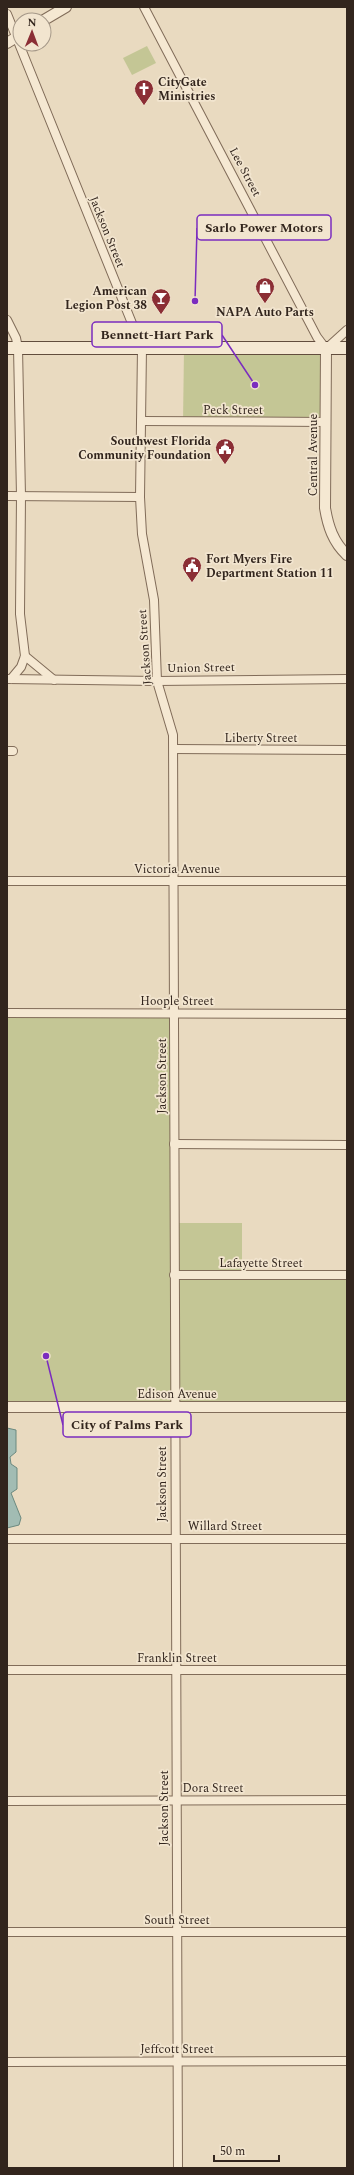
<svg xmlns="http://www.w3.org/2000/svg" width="354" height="2175" font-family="Spectral,serif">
	<rect width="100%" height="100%" fill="#e9dac0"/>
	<g fill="#c4c695">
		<polygon points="147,46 156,63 132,75 123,58"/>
		<polygon points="326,348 325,422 183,422 184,349"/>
		<polygon points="7,1016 171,1016 172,1404 7,1406"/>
		<rect x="176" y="1223" width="66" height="49"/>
		<polygon points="176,1277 347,1277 347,1405 176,1404"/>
	</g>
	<polygon fill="#a2bcb3" stroke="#6b897f" points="7,1428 16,1430 16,1452 10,1457 11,1464 17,1468 17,1489 11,1493 21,1518 19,1525 7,1528"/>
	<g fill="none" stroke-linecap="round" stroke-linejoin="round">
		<g stroke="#816c59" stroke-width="10">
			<g id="minor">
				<polyline points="144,7 317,337 326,349 347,330"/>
				<polyline points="7,14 142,348 140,497 142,534 154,600 157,681 173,735 178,2168"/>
				<polyline points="7,320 16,338 18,348 21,496 20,614 25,656 21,667 11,679"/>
				<polyline points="141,421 326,422"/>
				<polyline points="7,496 140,497"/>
				<polyline points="25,656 54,680"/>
				<polyline points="8,679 157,681 347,679"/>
				<polyline points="174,749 347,750"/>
				<polyline points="7,751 13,751"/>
				<polyline points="7,881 347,881"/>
				<polyline points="7,1013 347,1014"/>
				<polyline points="174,1144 347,1145"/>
				<polyline points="174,1275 347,1275"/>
				<polyline points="7,1539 347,1539"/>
				<polyline points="7,1670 347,1670"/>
				<polyline points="7,1801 347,1800"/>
				<polyline points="7,1932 347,1932"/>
				<polyline points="7,2062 347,2061"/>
			</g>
		</g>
		<g stroke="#816c59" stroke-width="12">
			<g id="tertiary">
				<polyline points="44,20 66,7"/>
				<polyline points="7,43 20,35"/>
				<path d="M326,349L325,508C328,526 333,542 347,555"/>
				<polyline points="7,1407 347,1407"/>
			</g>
		</g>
		<g stroke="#624d3d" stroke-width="14">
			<polyline id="secondary" points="7,348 347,348"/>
		</g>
		<use href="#minor" stroke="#f5e8d2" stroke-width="8"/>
		<use href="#tertiary" stroke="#f5e8d2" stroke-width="10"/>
		<use href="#secondary" stroke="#f5e8d2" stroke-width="12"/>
	</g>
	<defs>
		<g id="church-pin" transform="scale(1)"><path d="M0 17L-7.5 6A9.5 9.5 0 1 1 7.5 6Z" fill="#8b2e35" stroke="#f2e5cf"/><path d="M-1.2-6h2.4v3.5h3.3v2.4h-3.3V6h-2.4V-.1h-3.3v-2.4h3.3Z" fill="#fff"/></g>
		<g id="shop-pin" transform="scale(1)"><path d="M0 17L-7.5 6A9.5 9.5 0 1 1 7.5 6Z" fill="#8b2e35" stroke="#f2e5cf"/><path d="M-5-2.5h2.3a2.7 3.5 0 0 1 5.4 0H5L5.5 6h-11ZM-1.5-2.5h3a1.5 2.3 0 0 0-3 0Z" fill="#fff"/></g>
		<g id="bar-pin" transform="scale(1)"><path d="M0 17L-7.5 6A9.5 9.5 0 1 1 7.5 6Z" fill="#8b2e35" stroke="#f2e5cf"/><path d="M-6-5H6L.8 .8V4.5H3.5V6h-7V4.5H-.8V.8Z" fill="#fff"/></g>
		<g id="civic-pin" transform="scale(1)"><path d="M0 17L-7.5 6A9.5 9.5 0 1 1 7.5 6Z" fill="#8b2e35" stroke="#f2e5cf"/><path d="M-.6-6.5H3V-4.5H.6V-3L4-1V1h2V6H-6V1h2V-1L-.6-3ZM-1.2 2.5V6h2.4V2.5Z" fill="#fff"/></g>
	</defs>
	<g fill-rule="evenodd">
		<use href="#church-pin" x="144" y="89"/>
		<use href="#shop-pin" x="265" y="287"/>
		<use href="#bar-pin" x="161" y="298"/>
		<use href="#civic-pin" x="225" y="448"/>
		<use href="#civic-pin" x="192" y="566"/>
	</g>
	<g text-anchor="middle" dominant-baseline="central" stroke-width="3.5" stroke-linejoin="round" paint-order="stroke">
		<g font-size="12" font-weight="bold" fill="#32251d" stroke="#f2e5cf" text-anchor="start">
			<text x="158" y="82">CityGate<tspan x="158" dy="14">Ministries</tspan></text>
			<text x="147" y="291" text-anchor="end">American<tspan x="147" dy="14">Legion Post 38</tspan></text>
			<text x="265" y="312" text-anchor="middle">NAPA Auto Parts</text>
			<text x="211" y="441" text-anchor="end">Southwest Florida<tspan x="211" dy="14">Community Foundation</tspan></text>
			<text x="206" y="559">Fort Myers Fire<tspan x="206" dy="14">Department Station 11</tspan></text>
		</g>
		<g font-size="12" fill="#32251d" stroke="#f2e5cf">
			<text transform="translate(245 172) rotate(62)">Lee Street</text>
			<text transform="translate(107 232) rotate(68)">Jackson Street</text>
			<text x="233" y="410">Peck Street</text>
			<text transform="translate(313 455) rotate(-90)">Central Avenue</text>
			<text transform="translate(145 647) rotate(-94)">Jackson Street</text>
			<text transform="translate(201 668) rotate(-1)">Union Street</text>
			<text x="261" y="738">Liberty Street</text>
			<text x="177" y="869">Victoria Avenue</text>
			<text x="177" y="1001">Hoople Street</text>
			<text transform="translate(162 1076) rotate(-90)">Jackson Street</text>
			<text x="261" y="1263">Lafayette Street</text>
			<text x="177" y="1394">Edison Avenue</text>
			<text transform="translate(162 1484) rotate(-90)">Jackson Street</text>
			<text x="225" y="1526">Willard Street</text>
			<text x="177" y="1658">Franklin Street</text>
			<text x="213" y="1788">Dora Street</text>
			<text transform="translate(164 1808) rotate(-90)">Jackson Street</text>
			<text x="177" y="1920">South Street</text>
			<text x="177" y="2049">Jeffcott Street</text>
		</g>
	</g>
	<path fill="none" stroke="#7b2cbf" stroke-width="1.5" d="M195 301L197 228M255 385L222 335M46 1356L63 1425"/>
	<g fill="#7b2cbf" stroke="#f2e5cf" stroke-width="1.5">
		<circle cx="195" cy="301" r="4"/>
		<circle cx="255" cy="385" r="4"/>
		<circle cx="46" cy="1356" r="4"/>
	</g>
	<g fill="#f2e5cf" stroke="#7b2cbf" stroke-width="1.5">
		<rect x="197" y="215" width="134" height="25" rx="4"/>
		<rect x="92" y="322" width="130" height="25" rx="4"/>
		<rect x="63" y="1412" width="128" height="25" rx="4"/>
	</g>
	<g font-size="13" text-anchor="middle" font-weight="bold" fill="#32251d">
		<text x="264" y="232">Sarlo Power Motors</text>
		<text x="157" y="339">Bennett-Hart Park</text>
		<text x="127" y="1429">City of Palms Park</text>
	</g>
	<rect width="354" height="2175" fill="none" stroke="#32251d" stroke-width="16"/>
	<g transform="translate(32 32) rotate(1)"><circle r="19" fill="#f2e5cf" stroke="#a59888"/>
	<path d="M0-3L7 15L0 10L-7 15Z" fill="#8b2e35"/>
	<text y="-6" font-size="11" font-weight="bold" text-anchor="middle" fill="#32251d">N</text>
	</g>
	<path d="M214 2155v6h65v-6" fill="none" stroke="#32251d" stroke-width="2"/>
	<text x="220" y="2155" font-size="12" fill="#32251d" stroke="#f2e5cf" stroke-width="3" paint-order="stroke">50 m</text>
</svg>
